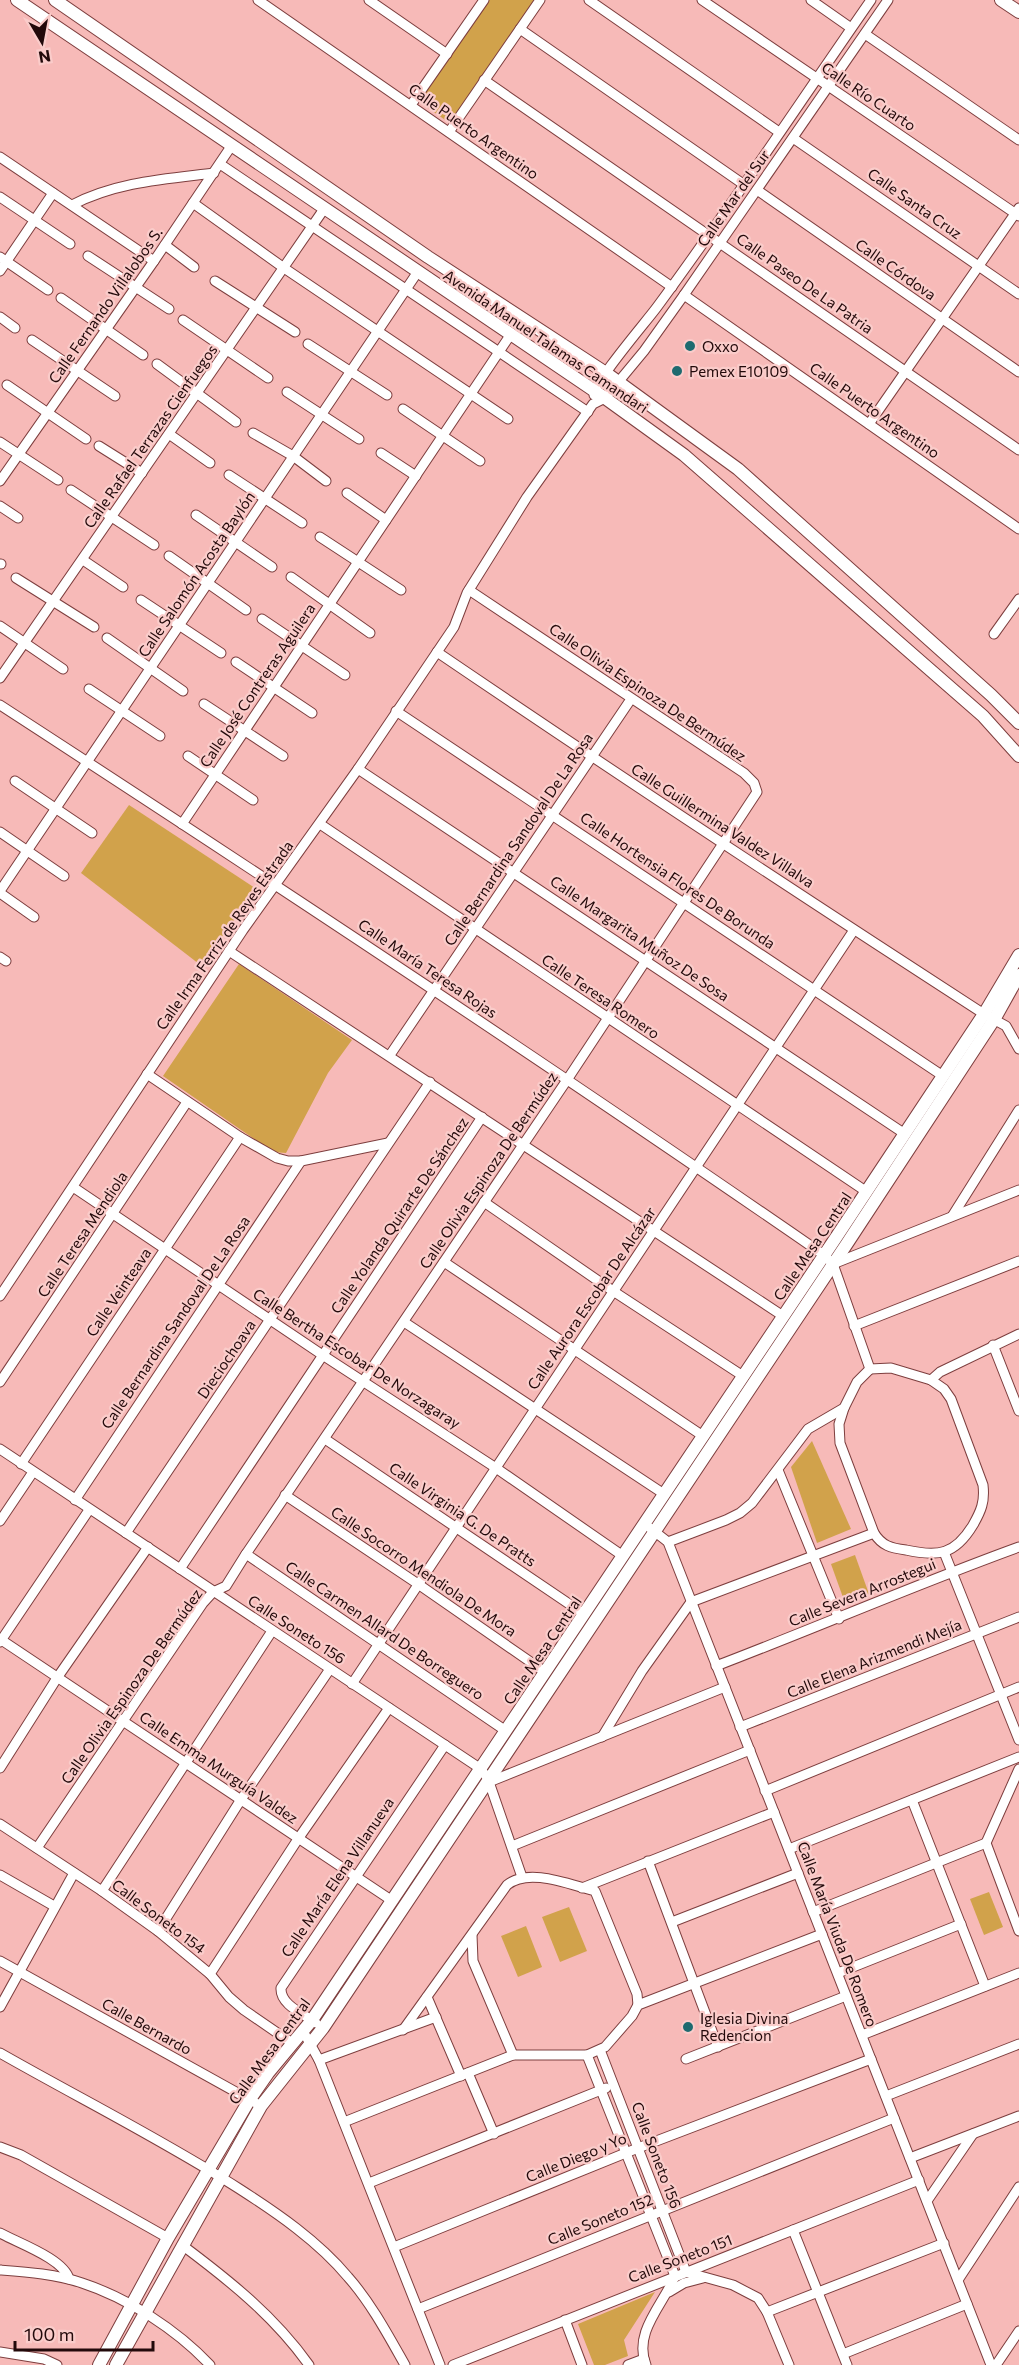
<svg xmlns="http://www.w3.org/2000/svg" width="1019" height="2365" font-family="Commissioner,sans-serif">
	<rect width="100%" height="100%" fill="#f7bab8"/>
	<g fill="#d1a24b">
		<polygon points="487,0 537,0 451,124 418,101"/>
		<polygon points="129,805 255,888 203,967 81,873"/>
		<polygon points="239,964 352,1040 328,1073 286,1153 273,1152 163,1076"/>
		<polygon points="812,1441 851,1529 817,1543 791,1467"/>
		<polygon points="855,1555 869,1594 845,1603 831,1564"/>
		<polygon points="989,1892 1003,1927 984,1935 970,1899"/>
		<polygon points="569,1907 587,1951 560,1962 542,1917"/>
		<polygon points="526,1926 542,1967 518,1977 501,1936"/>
		<polygon points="655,2292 624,2340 628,2356 605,2365 594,2365 578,2324"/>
	</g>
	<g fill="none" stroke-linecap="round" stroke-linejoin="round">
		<g stroke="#7d3e3e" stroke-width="11">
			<g id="minor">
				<polyline points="258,0 672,287"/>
				<polyline points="369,0 447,54"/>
				<polyline points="589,0 779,132"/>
				<polyline points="702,0 1019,216"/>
				<polyline points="811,0 851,28"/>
				<polyline points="520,29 743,184"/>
				<polyline points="865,34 1019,140"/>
				<polyline points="484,80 1019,450"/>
				<polyline points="411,105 484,0"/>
				<polyline points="449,132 540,0"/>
				<polyline points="793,138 1019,294"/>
				<polyline points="0,157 154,261"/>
				<polyline points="220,164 588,412"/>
				<polyline points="757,190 1019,372"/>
				<polyline points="0,197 70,244"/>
				<polyline points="193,203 284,268 508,419"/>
				<path d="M72,205C116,182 165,179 214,173"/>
				<polyline points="165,245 194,267"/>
				<polyline points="88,256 169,309"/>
				<polyline points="0,257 48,290"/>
				<polyline points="0,271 53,193"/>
				<polyline points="215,281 295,332"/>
				<polyline points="684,295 1019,529"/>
				<polyline points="61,298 143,355"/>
				<polyline points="0,317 15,328"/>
				<polyline points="183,320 268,378"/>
				<polyline points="32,340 115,396"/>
				<polyline points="308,344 387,395"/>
				<polyline points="157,364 236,422"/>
				<polyline points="7,385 86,439"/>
				<polyline points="287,392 359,439"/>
				<path d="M594,395C594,382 646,322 657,307C731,207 800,102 871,0"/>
				<polyline points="403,409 480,461"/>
				<polyline points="869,424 1019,208"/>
				<polyline points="253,433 293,456 326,481"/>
				<polyline points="169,434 210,463"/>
				<polyline points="0,442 58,480"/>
				<polyline points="99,446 142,473"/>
				<polyline points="381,453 416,476"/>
				<polyline points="229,475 302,523"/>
				<polyline points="0,481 154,261 232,145"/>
				<polyline points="71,490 154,545"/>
				<polyline points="347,493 386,520"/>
				<polyline points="0,506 18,518"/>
				<polyline points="196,515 272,567"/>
				<polyline points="320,537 401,590"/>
				<polyline points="169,556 246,610"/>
				<polyline points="83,560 123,587"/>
				<polyline points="0,564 1,564"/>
				<polyline points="291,577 370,633"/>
				<polyline points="16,578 94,627"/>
				<polyline points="141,600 221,653"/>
				<polyline points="262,619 345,675"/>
				<polyline points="0,626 63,669"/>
				<polyline points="994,634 1019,599"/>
				<polyline points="107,638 183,691"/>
				<path d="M437,652C618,775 800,895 984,1014L1006,1026L1019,1049"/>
				<polyline points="236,662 312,713"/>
				<polyline points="0,678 324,209"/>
				<polyline points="89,689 160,736"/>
				<polyline points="204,704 283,756"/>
				<path d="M0,705C277,885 552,1067 824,1255L833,1264L870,1369"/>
				<polyline points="396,711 943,1076"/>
				<polyline points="188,756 253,800"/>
				<polyline points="358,769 905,1134"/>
				<polyline points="15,781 92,833"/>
				<polyline points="182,824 511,334"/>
				<polyline points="320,824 867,1192"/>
				<polyline points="0,832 64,876"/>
				<polyline points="0,891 417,273"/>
				<polyline points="0,893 34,917"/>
				<polyline points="229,951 783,1316"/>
				<polyline points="0,957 6,961"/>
				<polyline points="390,1055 631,699"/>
				<polyline points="147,1074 240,1137 277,1158 288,1161 301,1161 388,1143"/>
				<polyline points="73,1187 324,1356 496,1468 623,1556"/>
				<polyline points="484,1202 613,1291 743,1376"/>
				<polyline points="953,1215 1019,1110"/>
				<polyline points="444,1262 703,1436"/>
				<polyline points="833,1264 1019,1190"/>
				<polyline points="0,1296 243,930 358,769 454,627 467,593 527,497 593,404 605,398 644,351 684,295 888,0"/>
				<polyline points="404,1322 664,1494"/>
				<polyline points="854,1326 1019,1261"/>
				<polyline points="993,1345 1019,1411"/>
				<polyline points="870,1369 891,1368 931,1380 940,1372 1019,1334"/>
				<polyline points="0,1382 187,1102"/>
				<path d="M844,1408L839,1424L840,1443L874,1533C882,1546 891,1548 906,1550C938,1557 955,1555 973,1525C981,1511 985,1502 983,1485L951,1399L944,1389L931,1380"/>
				<polyline points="325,1439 584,1614"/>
				<polyline points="0,1449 481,1769 488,1779 522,1877"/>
				<polyline points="21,1464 240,1137"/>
				<polyline points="778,1470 839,1619"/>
				<polyline points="285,1495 418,1584 545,1672"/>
				<polyline points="75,1500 301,1161"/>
				<polyline points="0,1521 33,1472"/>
				<polyline points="650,1528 668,1542 991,2365"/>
				<polyline points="126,1533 430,1082"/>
				<polyline points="668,1542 726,1520 740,1513 752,1503 808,1429 844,1408 857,1382 870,1369"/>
				<polyline points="944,1552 1019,1740"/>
				<polyline points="246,1554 506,1731"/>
				<polyline points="180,1569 482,1117"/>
				<polyline points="0,1639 391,1900"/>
				<polyline points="0,1642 89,1510"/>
				<path d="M716,1666C818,1627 917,1584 1019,1547"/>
				<polyline points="352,1684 854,930"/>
				<polyline points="740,1727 1019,1617"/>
				<polyline points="602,1737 642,1671 691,1602 874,1533"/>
				<polyline points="0,1768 57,1678 148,1547"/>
				<polyline points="1019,1769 986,1843 1019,1931"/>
				<polyline points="489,1782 725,1687"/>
				<polyline points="765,1791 1019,1687"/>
				<polyline points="912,1800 985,1986"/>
				<polyline points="0,1824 102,1891 158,1931 210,1974 229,1997 244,2010 292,2043"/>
				<polyline points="512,1846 750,1750"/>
				<polyline points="37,1848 203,1603 213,1592 226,1586 246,1554 567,1080 757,792 754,783 744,773 469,590"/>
				<polyline points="789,1849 1019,1757"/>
				<polyline points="648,1861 718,2047"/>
				<polyline points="0,1875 54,1906"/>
				<polyline points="582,1888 774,1812"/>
				<polyline points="102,1891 272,1631"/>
				<polyline points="813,1912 986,1843"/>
				<polyline points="672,1922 798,1873"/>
				<polyline points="158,1931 240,1801 330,1669"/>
				<polyline points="472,1935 473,1961 513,2055"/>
				<polyline points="0,1961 261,2106"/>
				<polyline points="838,1973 961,1924"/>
				<polyline points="210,1974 298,1839 389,1708"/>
				<polyline points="427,1997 461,2076"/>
				<polyline points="0,2007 74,1873"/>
				<path d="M316,2023C304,2014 280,2005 281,1988L445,1745"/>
				<path d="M403,2030L507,1885C529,1867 570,1885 595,1891L637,1994L638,2005"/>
				<polyline points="303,2031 319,2060 440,2365"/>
				<polyline points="862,2035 1019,1973"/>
				<polyline points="600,2050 686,2272 733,2285 758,2298 767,2312 789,2365"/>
				<path d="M0,2053C79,2098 161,2139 238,2188C277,2213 318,2241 348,2277C371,2303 388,2335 405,2365"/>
				<path d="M587,2055L675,2276C663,2305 633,2332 646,2365"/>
				<polyline points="686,2059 846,1996"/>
				<polyline points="319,2060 436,2017"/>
				<polyline points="468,2073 494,2134"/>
				<polyline points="886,2096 1019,2044"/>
				<polyline points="344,2122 513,2055 587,2055 605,2047 632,2016 638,2005 822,1934"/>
				<polyline points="0,2147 21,2155 168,2238"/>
				<polyline points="910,2158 1019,2116"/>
				<polyline points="369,2183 606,2088"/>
				<polyline points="927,2201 973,2134"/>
				<polyline points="793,2230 847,2365"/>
				<path d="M0,2233C18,2243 64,2259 69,2279"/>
				<path d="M182,2245C230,2281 274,2316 309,2365"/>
				<polyline points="394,2247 638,2148 871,2059"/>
				<path d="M0,2270C27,2272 56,2274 82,2283C128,2298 177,2330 210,2365"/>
				<polyline points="958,2280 1019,2187"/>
				<polyline points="669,2292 684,2283 703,2278"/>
				<polyline points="418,2309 894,2118"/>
				<polyline points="767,2312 944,2243"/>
				<polyline points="565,2320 582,2365"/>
				<polyline points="0,2352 44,2359 57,2365"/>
				<polyline points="843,2354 967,2304"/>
				<polyline points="453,2365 919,2180"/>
				<polyline points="628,2365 644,2359"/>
				<polyline points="996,2365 1019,2331"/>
			</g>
		</g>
		<g stroke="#7d3e3e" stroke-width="14">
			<g id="major">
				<polyline points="17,0 605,398 684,455 983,716 1019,756"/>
				<polyline points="55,0 428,257 606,373 738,469 991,695 1019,723"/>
				<polyline points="1001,0 1019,12"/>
				<polyline points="99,2365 168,2238 250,2099 268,2073 312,2020 837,1236 984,1014 1019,955"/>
				<polyline points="116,2365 261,2106 323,2028 846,1245 995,1018 1019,975"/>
			</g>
		</g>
		<use href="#minor" stroke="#fff" stroke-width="9"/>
		<use href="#major" stroke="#fff" stroke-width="12"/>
	</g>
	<g fill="#1e6a6f" stroke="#faccca" stroke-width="2">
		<circle cx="690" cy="346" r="6"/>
		<circle cx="677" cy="371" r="6"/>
		<circle cx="688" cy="2027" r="6"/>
	</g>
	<g text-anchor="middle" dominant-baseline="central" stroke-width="4.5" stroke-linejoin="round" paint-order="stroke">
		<g font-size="15" fill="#22090a" stroke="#faccca">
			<text transform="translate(869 96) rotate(34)">Calle Río Cuarto</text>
			<text transform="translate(474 131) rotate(35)">Calle Puerto Argentino</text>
			<text transform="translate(733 198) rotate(-55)">Calle Mar del Sur</text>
			<text transform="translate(915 203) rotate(35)">Calle Santa Cruz</text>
			<text transform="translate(896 269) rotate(35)">Calle Córdova</text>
			<text transform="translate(805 283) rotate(35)">Calle Paseo De La Patria</text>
			<text transform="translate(105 305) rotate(-55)">Calle Fernando Villalobos S.</text>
			<text transform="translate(546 341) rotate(34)">Avenida Manuel Talamas Camandari</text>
			<text transform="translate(875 410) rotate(35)">Calle Puerto Argentino</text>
			<text transform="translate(150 436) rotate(-55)">Calle Rafael Terrazas Cienfuegos</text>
			<text transform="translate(196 574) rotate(-56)">Calle Salomón Acosta Baylón</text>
			<text transform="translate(257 685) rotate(-56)">Calle José Contreras Aguilera</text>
			<text transform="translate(648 692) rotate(34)">Calle Olivia Espinoza De Bermúdez</text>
			<text transform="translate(723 825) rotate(33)">Calle Guillermina Valdez Villalva</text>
			<text transform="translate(518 839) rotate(-56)">Calle Bernardina Sandoval De La Rosa</text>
			<text transform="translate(678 880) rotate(34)">Calle Hortensia Flores De Borunda</text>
			<text transform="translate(224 935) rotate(-55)">Calle Irma Ferriz de Reyes Estrada</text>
			<text transform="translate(640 938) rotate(34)">Calle Margarita Muñoz De Sosa</text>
			<text transform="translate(428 968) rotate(34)">Calle María Teresa Rojas</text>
			<text transform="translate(601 996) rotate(34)">Calle Teresa Romero</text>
			<text transform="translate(488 1170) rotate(-56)">Calle Olivia Espinoza De Bermúdez</text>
			<text transform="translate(399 1215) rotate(-56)">Calle Yolanda Quirarte De Sánchez</text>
			<text transform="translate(82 1234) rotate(-56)">Calle Teresa Mendiola</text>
			<text transform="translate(812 1246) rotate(-56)">Calle Mesa Central</text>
			<text transform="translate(118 1292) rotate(-56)">Calle Veinteava</text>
			<text transform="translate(591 1298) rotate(-56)">Calle Aurora Escobar De Alcázar</text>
			<text transform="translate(175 1322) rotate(-56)">Calle Bernardina Sandoval De La Rosa</text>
			<text transform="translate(357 1358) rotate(33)">Calle Bertha Escobar De Norzagaray</text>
			<text transform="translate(226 1359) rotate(-56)">Dieciochoava</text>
			<text transform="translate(463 1514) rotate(34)">Calle Virginia G. De Pratts</text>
			<text transform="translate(424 1571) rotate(34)">Calle Socorro Mendiola De Mora</text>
			<text transform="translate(862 1592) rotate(-22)">Calle Severa Arrostegui</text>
			<text transform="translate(297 1629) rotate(33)">Calle Soneto 156</text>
			<text transform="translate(385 1630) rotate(34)">Calle Carmen Allard De Borreguero</text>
			<text transform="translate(542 1650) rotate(-56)">Calle Mesa Central</text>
			<text transform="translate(874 1658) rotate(-22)">Calle Elena Arizmendi Mejía</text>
			<text transform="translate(131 1686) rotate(-55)">Calle Olivia Espinoza De Bermúdez</text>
			<text transform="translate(219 1767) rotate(34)">Calle Emma Murguía Valdez</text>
			<text transform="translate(337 1877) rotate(-56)">Calle María Elena Villanueva</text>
			<text transform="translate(159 1916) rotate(37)">Calle Soneto 154</text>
			<text transform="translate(838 1934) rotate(69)">Calle María Viuda De Romero</text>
			<text transform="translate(147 2026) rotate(29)">Calle Bernardo</text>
			<text transform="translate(269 2051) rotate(-54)">Calle Mesa Central</text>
			<text transform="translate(657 2155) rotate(69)">Calle Soneto 156</text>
			<text transform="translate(576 2157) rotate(-22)">Calle Diego y Yo</text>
			<text transform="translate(600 2219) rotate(-22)">Calle Soneto 152</text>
			<text transform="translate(680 2258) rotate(-21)">Calle Soneto 151</text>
		</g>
		<g font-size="15" fill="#22090a" stroke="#faccca" text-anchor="start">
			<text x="702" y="346">Oxxo</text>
			<text x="689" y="371">Pemex E10109</text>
			<text x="700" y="2018">Iglesia Divina<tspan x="700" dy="17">Redencion</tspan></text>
		</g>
	</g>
	<g transform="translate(42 42) rotate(170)" stroke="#faccca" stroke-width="4.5" paint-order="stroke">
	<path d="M0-4.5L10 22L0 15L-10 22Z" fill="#22090a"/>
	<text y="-9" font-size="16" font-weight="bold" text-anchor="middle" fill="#22090a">N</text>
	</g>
	<path d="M15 2341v9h138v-9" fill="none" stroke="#22090a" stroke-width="3"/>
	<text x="24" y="2341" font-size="18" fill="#22090a" stroke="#faccca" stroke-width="4.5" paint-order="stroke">100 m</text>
</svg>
